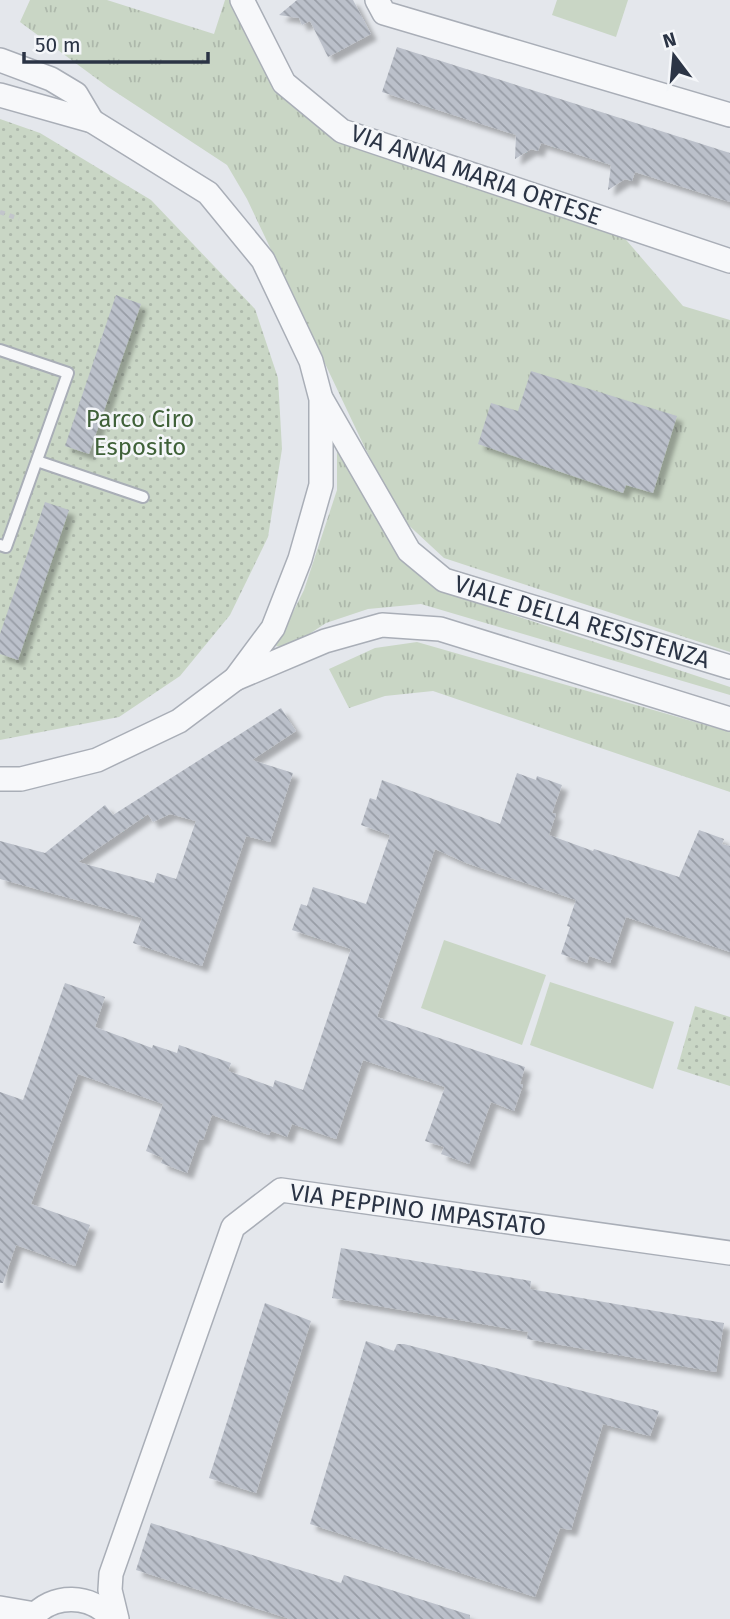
<svg xmlns="http://www.w3.org/2000/svg" width="730" height="1619" font-family="'Fira Sans',sans-serif">
	<defs>
		<pattern id="grass-tufts" width="24" height="20" patternUnits="userSpaceOnUse" patternTransform="scale(1.75)"><rect width="24" height="20" fill="#c9d6c5"/><path d="M3 7l-1-3M5 7V3M7 7l1-3M15 17l-1-3M17 17v-4M19 17l1-3" fill="none" stroke="#adb8ab"/></pattern>
		<pattern id="park-dots" width="8" height="8" patternUnits="userSpaceOnUse" patternTransform="scale(1.75)"><rect width="8" height="8" fill="#c9d6c5"/><path d="M2 2h.1M6 6h.1" fill="none" stroke="#adb8ab" stroke-width="1.8" stroke-linecap="round"/></pattern>
		<pattern id="building-back-hatch" width="6" height="6" patternUnits="userSpaceOnUse" patternTransform="scale(1.75)"><rect width="6" height="6" fill="#bbc0ca"/><path d="M-1 5l2 2M0 0l6 6M5-1l2 2" fill="none" stroke="#989da6"/></pattern>
		<filter id="shadow"><feDropShadow dx="6" dy="6" stdDeviation="2" flood-color="#0004"/></filter>
	</defs>
	<rect width="100%" height="100%" fill="#e4e7ec"/>
	<g fill="url(#grass-tufts)">
		<polygon points="30,0 107,0 214,34 225,0 229,0 302,98 407,153 609,220 683,306 730,320 730,652 444,558 403,520 365,448 247,199 227,165 108,87 20,22"/>
		<polygon points="337,445 403,560 435,589 730,687 730,695 421,604 368,609 326,623 288,648 276,646 304,590 337,490"/>
		<polygon points="417,642 730,732 730,792 433,691 385,696 349,708 329,669 375,648"/>
	</g>
	<g fill="url(#park-dots)">
		<polygon points="0,119 40,133 151,200 255,309 278,378 282,449 268,537 230,615 180,676 119,717 0,740"/>
		<polygon points="695,1006 730,1017 730,1086 677,1069"/>
	</g>
	<g fill="#c9d6c5">
		<polygon points="557,0 628,0 616,37 552,15"/>
		<polygon points="444,940 546,975 522,1045 421,1008"/>
		<polygon points="550,982 674,1022 653,1089 530,1045"/>
	</g>
	<g fill="url(#building-back-hatch)" fill-rule="evenodd" filter="url(#shadow)">
		<polygon points="297,0 353,0 371,34 328,57 310,21 302,25 299,18 279,15"/>
		<polygon points="397,47 730,153 730,202 635,172 632,181 625,179 608,190 611,165 541,143 538,151 531,149 515,159 516,135 382,92"/>
		<polygon points="116,295 141,304 89,454 65,446"/>
		<polygon points="531,371 677,416 653,493 626,485 623,493 478,444 491,403 518,411"/>
		<polygon points="45,502 69,510 18,660 0,654 0,634"/>
		<path d="M281,708L296,731L252,760L293,773L270,842L246,836L202,966L133,943L142,918L0,879V841L45,853L105,805L113,815ZM148,814L153,822L170,814L196,821L176,879L157,873L154,883L78,862Z"/>
		<polygon points="517,773 536,780 537,776 562,785 552,813 556,814 549,835 593,851 594,849 679,877 699,830 724,839 722,844 730,846 730,952 626,917 610,963 589,956 587,963 561,954 570,927 567,926 576,900 466,863 435,849 377,1017 525,1067 520,1084 523,1085 514,1111 491,1102 469,1164 441,1154 444,1147 425,1141 445,1087 363,1060 336,1139 292,1124 287,1137 271,1131 269,1135 212,1115 203,1140 199,1139 187,1173 161,1163 163,1158 146,1151 163,1104 78,1074 31,1204 90,1225 75,1266 16,1245 3,1283 0,1283 0,1092 23,1100 65,983 105,997 95,1027 152,1048 153,1045 177,1053 179,1045 231,1063 228,1071 273,1087 275,1080 303,1090 351,949 292,930 301,904 307,906 313,887 366,904 390,835 361,825 370,798 376,800 382,780 500,824"/>
		<polygon points="341,1248 531,1281 530,1289 724,1323 716,1372 527,1339 528,1332 332,1298"/>
		<polygon points="265,1303 311,1321 256,1493 209,1478"/>
		<polygon points="366,1341 394,1351 397,1344 404,1344 659,1411 650,1436 603,1424 571,1530 560,1528 535,1597 310,1524"/>
		<polygon points="151,1523 341,1583 344,1575 470,1615 470,1619 290,1619 136,1570"/>
	</g>
	<g fill="none" stroke-linecap="round" stroke-linejoin="round">
		<g stroke="#a9aeb7" stroke-width="14">
			<g id="service">
				<polyline points="0,350 68,373 6,547 0,545"/>
				<polyline points="37,461 143,497"/>
			</g>
		</g>
		<g stroke="#a9aeb7" stroke-width="26">
			<g id="minor">
				<polyline points="242,0 284,83 342,131 730,261"/>
				<polyline points="377,0 384,13 730,115"/>
				<polyline points="0,60 51,79 76,94 92,121"/>
				<polyline points="0,95 92,121 208,193 263,260 311,361 321,399 321,485 300,559 273,628 235,679 179,721 97,760 21,779 0,779"/>
				<polyline points="322,400 409,551 444,580 730,667"/>
				<polyline points="235,679 325,641 382,625 440,629 730,719"/>
				<polyline points="0,1608 35,1614"/>
				<path d="M31,1619C52,1592 92,1594 112,1619"/>
				<polyline points="117,1619 110,1590 111,1574 233,1227 281,1190 730,1253"/>
			</g>
		</g>
		<polyline stroke="#c2c5cb" stroke-width="4.5" stroke-dasharray="5 5" stroke-linecap="butt" points="0,212 19,219"/>
		<use href="#service" stroke="#f7f8fa" stroke-width="10"/>
		<use href="#minor" stroke="#f7f8fa" stroke-width="23"/>
	</g>
	<g text-anchor="middle" dominant-baseline="central" stroke-width="5" stroke-linejoin="round" paint-order="stroke">
		<g font-size="24" fill="#2b3445" stroke="#f4f6f9">
			<text transform="translate(476 175) rotate(19)">VIA ANNA MARIA ORTESE</text>
			<text transform="translate(582 622) rotate(17)">VIALE DELLA RESISTENZA</text>
			<text transform="translate(418 1210) rotate(8)">VIA PEPPINO IMPASTATO</text>
		</g>
		<g font-size="24" fill="#3f6138" stroke="#f4f6f9">
			<text x="140" y="419">Parco Ciro<tspan x="140" dy="28">Esposito</tspan></text>
		</g>
	</g>
	<g transform="translate(674 56) rotate(344)" stroke="#f4f6f9" stroke-width="5" paint-order="stroke">
	<path d="M0-5L12 26L0 18L-12 26Z" fill="#2b3445"/>
	<text y="-10" font-size="19" font-weight="bold" text-anchor="middle" fill="#2b3445">N</text>
	</g>
	<path d="M24 52v10h184v-10" fill="none" stroke="#2b3445" stroke-width="3.5"/>
	<text x="35" y="52" font-size="21" fill="#2b3445" stroke="#f4f6f9" stroke-width="5" paint-order="stroke">50 m</text>
</svg>
